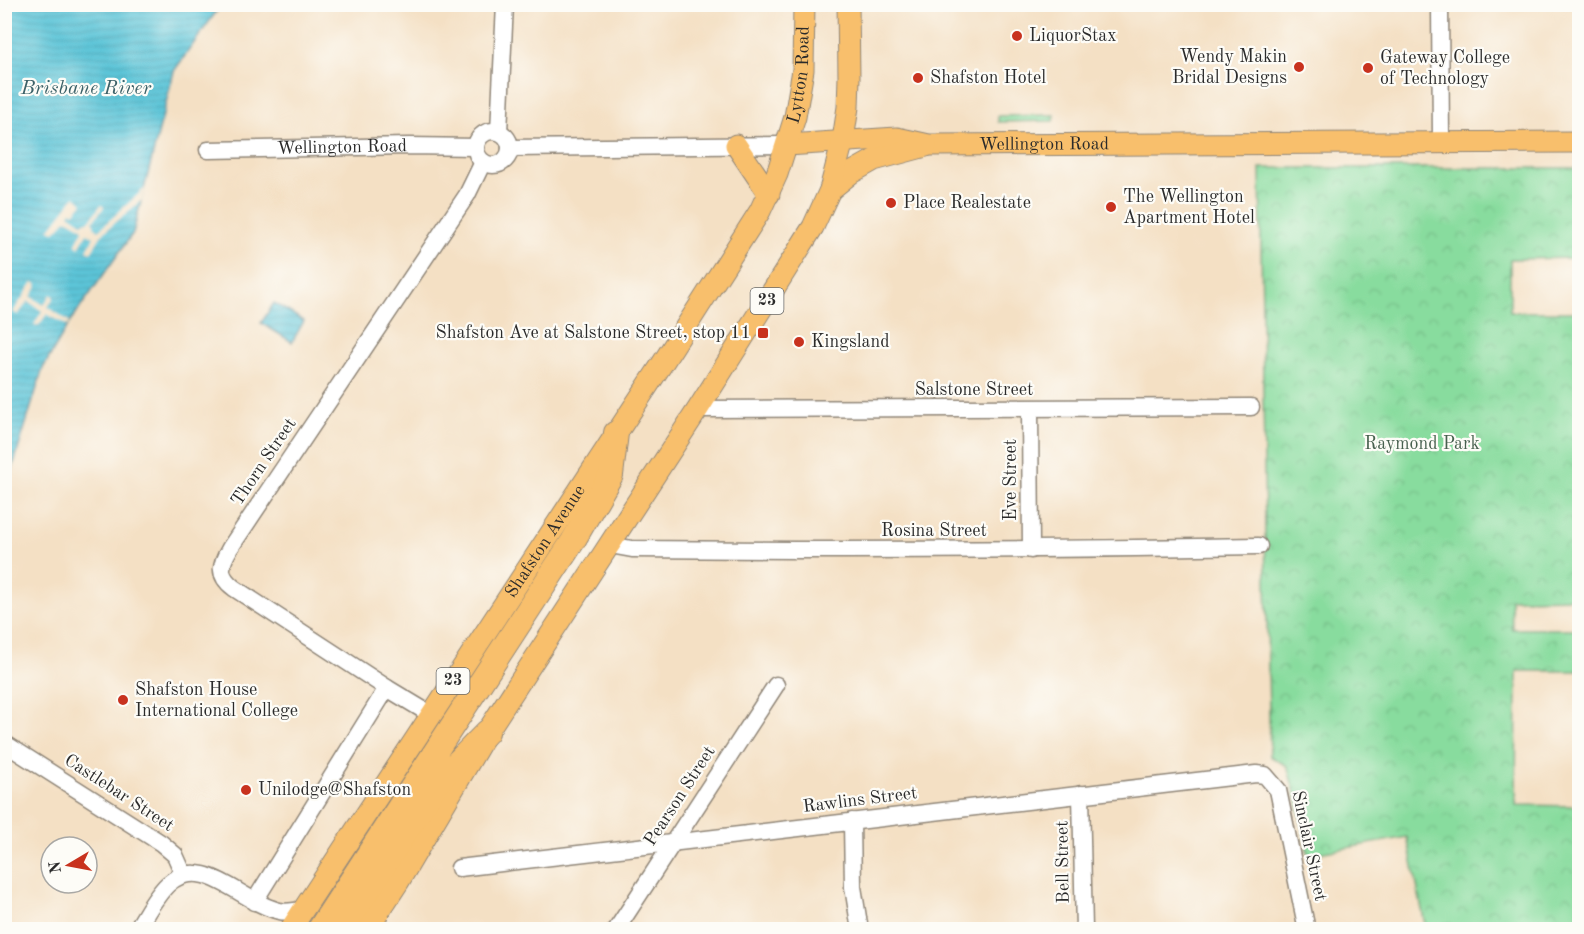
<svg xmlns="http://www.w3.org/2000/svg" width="1584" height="934" viewBox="0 0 1584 934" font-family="'Old Standard TT',serif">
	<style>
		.green { fill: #88dc9e; stroke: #5a8464; stroke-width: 1.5 }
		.park { fill: url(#park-crowns); stroke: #5a8464; stroke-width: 1.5 }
		.water { fill: url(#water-rules); stroke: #447882; stroke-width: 1.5 }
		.pier { fill: #f4e0c4 }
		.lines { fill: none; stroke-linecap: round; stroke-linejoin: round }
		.minor-casing { stroke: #908678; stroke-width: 19 }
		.major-casing { stroke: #908678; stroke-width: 23 }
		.highway-casing { stroke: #908678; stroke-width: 26 }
		.minor { stroke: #fff; stroke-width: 16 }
		.major { stroke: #f8bf6c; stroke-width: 21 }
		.highway { stroke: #f8bf6c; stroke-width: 24 }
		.poi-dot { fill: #c8321e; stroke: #fdfcf7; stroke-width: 2 }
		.labels { text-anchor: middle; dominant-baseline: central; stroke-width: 4.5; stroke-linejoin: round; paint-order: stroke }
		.shield { fill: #fdfcf7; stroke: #6a6a68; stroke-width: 1.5 }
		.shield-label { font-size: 16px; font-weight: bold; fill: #2b2b2b }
		.poi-label { font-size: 18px; fill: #2b2b2b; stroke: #fdfcf7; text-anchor: start }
		.street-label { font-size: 18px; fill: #2b2b2b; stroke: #fdfcf7 }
		.park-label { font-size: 18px; fill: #47604e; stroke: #fdfcf7 }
		.water-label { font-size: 20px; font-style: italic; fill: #3c6168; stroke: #fdfcf7 }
	</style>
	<defs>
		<pattern id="park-crowns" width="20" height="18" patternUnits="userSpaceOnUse" patternTransform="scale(1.5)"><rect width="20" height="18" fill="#88dc9e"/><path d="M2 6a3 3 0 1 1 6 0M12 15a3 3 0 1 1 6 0" fill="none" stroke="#76bd88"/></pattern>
		<pattern id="water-rules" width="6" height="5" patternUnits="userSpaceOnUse" patternTransform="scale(1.5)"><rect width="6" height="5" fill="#5cc5d8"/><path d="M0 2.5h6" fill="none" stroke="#50a9ba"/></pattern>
	</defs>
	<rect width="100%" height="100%" fill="#fdfcf7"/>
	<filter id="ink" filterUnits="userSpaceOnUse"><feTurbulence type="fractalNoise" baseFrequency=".0167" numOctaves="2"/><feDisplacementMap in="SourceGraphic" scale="12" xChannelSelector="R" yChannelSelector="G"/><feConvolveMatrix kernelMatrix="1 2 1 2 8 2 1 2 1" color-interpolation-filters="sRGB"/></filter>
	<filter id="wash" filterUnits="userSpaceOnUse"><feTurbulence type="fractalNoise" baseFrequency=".008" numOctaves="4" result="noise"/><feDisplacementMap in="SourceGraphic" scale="24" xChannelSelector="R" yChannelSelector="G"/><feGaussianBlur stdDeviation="1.35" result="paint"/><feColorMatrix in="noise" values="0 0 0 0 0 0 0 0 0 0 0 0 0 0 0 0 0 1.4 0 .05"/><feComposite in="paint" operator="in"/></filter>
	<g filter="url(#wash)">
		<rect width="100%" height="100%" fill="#f4e0c4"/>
		<path class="green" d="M 1055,115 L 1054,121 L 998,122 L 998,116 Z"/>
		<path class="park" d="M 1260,168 L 1579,168 L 1579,258 L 1510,259 L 1510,312 L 1579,312 L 1579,598 L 1511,599 L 1512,629 L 1579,629 L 1579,671 L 1517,671 L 1516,805 L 1579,806 L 1579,929 L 1426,929 L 1407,837 L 1308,855 L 1296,796 L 1287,766 L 1270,756 L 1265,535 Z"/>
		<path class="water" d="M 5,5 L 221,5 L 174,71 L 133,233 L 70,322 L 43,368 L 10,476 L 5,481 Z
			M 274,303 L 304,321 L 292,342 L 261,323 Z"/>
		<path class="pier" d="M 145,188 L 142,200 L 103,233 L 91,252 L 87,250 L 94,237 L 87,233 L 79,247 L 75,245 L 83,230 L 81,227 L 67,219 L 55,232 L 49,230 L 75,196 L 83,203 L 74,213 L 71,211 L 69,214 L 82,223 L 90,220 L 101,205 L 104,207 L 93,221 L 95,228 L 99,230 Z
			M 33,282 L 38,285 L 31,297 L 44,305 L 51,294 L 54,297 L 48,307 L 70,322 L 68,326 L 47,314 L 39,325 L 34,325 L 42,311 L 28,301 L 18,315 L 13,312 Z"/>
	</g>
	<g filter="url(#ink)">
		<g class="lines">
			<defs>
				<g id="minor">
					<path d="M 1440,4 L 1441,141"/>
					<circle cx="493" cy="148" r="17"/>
					<path d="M 499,132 L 505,4"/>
					<path d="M 510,148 L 787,145"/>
					<path id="s1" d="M 208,150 L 409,146 L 476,147"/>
					<path d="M 698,409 L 1251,407"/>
					<path d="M 1030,409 L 1031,550"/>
					<path d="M 610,545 L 632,549 C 841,551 1050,550 1259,546"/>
					<path d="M 430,714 L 387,688 L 234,588 C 217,575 220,565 230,548 L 467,195 L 483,162"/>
					<path d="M 4,743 L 161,843 L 175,855 L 183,873"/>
					<path d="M 1081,794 L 1084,930"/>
					<path d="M 852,821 L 853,887 L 860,930"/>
					<path d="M 459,868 L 1256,774 L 1265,775 L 1278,790 L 1307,930"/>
					<path d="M 254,902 L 387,688"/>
					<path d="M 136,930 C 146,915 155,896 168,884 C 203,852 243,904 280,911 C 287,913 296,910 303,910"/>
					<path d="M 616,930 L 776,685"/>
				</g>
				<g id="major">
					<path d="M 736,145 L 769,194"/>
					<path id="s2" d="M 787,145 L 897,138 L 929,145 L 1580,142"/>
					<path d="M 830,190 L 851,173 L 874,160 L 926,146"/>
					<path id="s3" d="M 290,930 L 664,361 L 760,211 L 777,174 L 795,117 L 803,70 L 804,4"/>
					<path d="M 367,930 L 399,881 L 487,732 L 698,409 L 813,227 L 830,190 L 843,140 L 848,107 L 849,77 L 848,4"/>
				</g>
				<path id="highway" d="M 319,930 L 573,541 L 611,475 L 616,433
					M 342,930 L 437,783 L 487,732"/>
			</defs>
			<use href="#minor" class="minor-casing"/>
			<use href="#major" class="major-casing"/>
			<use href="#highway" class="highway-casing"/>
			<use href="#minor" class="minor"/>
			<use href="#major" class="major"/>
			<use href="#highway" class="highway"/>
		</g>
	</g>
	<g class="poi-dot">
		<circle cx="1017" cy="36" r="6"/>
		<circle cx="1299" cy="67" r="6"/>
		<circle cx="1368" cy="68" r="6"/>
		<circle cx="918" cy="78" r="6"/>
		<circle cx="891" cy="203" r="6"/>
		<circle cx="1111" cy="207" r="6"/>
		<rect x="757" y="327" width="12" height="12" rx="3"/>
		<circle cx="799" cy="342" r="6"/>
		<circle cx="123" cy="700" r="6"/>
		<circle cx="246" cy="790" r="6"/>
	</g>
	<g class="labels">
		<g class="shield">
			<rect x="750.5" y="288" width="33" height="26" rx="4.5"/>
			<rect x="436.5" y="668" width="33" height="26" rx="4.5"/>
		</g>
		<g class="shield-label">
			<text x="767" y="301">23</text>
			<text x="453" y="681">23</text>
		</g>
		<g class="poi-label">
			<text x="1029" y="36">LiquorStax</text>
			<text x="1287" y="57" text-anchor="end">Wendy Makin<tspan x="1287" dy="21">Bridal Designs</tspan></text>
			<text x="1380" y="58">Gateway College<tspan x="1380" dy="21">of Technology</tspan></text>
			<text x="930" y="78">Shafston Hotel</text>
			<text x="1123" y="197">The Wellington<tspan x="1123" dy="21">Apartment Hotel</tspan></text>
			<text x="903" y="203">Place Realestate</text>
			<text x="751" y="333" text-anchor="end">Shafston Ave at Salstone Street, stop 11</text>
			<text x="811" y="342">Kingsland</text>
			<text x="135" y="690">Shafston House<tspan x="135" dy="21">International College</tspan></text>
			<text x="258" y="790">Unilodge@Shafston</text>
		</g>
		<g class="street-label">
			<text stroke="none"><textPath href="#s3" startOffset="1002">Lytton Road</textPath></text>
			<text stroke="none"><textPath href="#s2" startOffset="258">Wellington Road</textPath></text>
			<text stroke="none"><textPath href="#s1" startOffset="134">Wellington Road</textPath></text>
			<text x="974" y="390">Salstone Street</text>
			<text transform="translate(264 462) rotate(-56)">Thorn Street</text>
			<text transform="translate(1011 480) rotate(-90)">Eve Street</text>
			<text x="934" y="531">Rosina Street</text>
			<text stroke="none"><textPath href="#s3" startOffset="465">Shafston Avenue</textPath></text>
			<text transform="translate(119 793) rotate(33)">Castlebar Street</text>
			<text transform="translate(680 796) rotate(-57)">Pearson Street</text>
			<text transform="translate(860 800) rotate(-7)">Rawlins Street</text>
			<text transform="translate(1309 846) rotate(78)">Sinclair Street</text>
			<text transform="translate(1063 862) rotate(-91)">Bell Street</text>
		</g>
		<g class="park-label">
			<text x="1422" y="444">Raymond Park</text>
		</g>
		<g class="water-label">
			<text x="86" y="89">Brisbane River</text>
		</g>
	</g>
	<rect width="1584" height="934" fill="none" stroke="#fdfcf7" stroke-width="24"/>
	<g transform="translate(69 865) rotate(260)"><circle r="28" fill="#fdfcf7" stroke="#a9a8a5" stroke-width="1.5"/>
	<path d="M0-4.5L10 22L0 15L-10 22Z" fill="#c8321e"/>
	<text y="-9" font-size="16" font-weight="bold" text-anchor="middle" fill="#2b2b2b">N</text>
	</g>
</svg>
